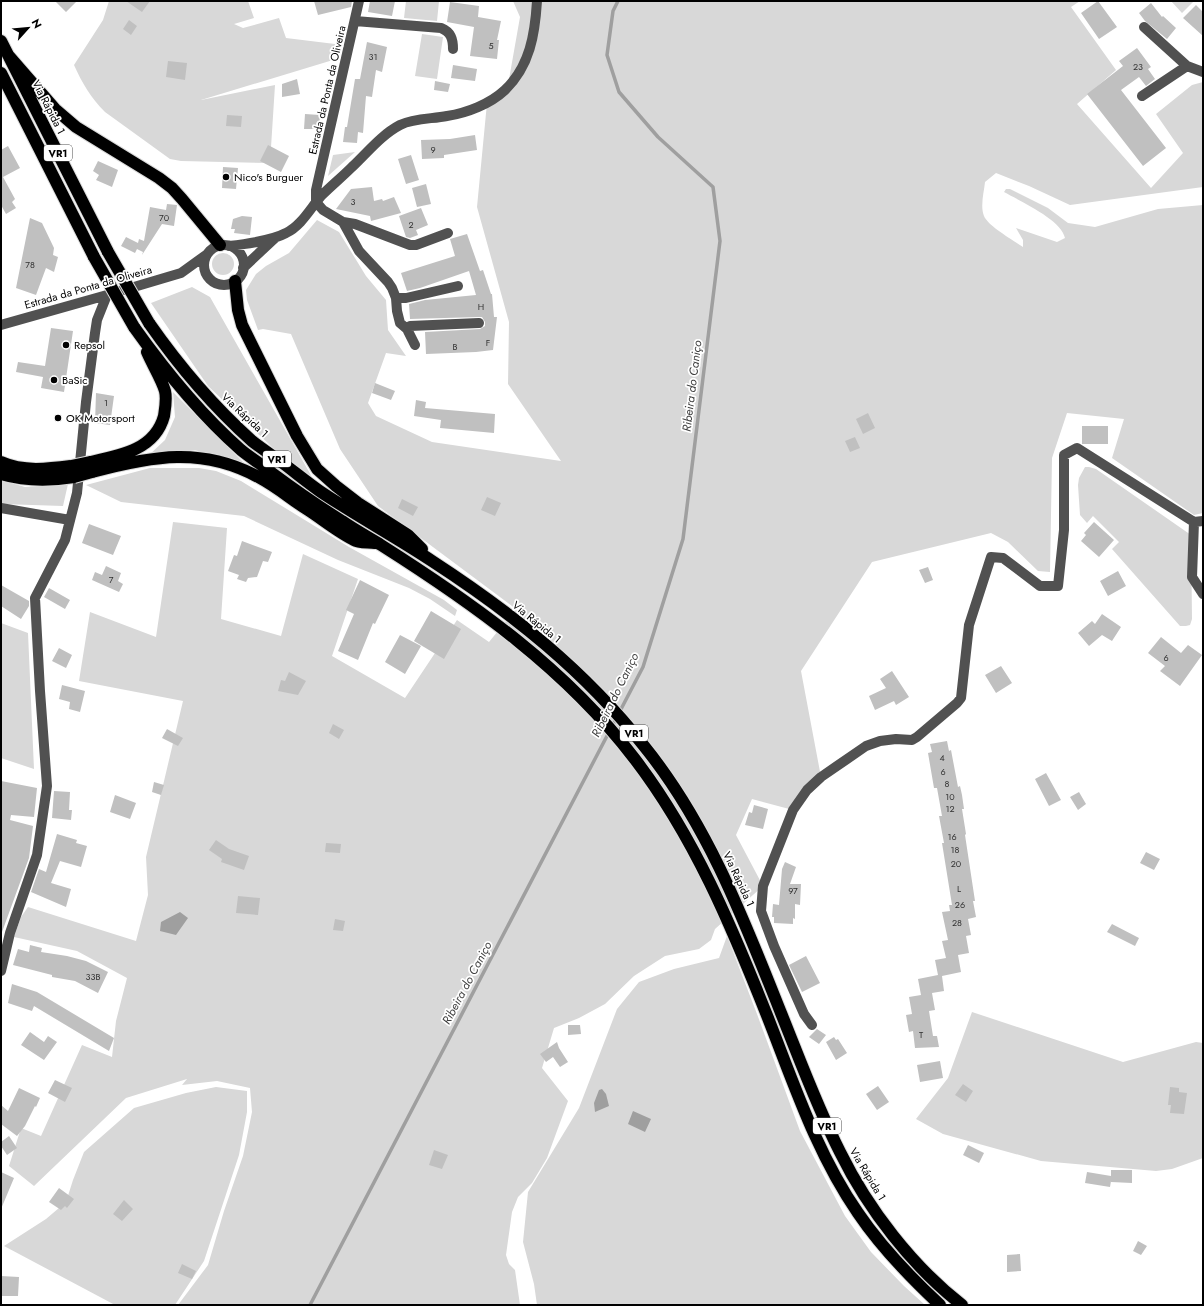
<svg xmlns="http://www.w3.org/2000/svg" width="1204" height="1306" viewBox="0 0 1204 1306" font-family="Jost,sans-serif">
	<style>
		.green { fill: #d8d8d8 }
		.water { fill: #9f9f9f }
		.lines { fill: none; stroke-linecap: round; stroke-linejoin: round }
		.stream { stroke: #9f9f9f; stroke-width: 3.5 }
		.building { fill: #c0c0c0 }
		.highway-casing { stroke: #dbdbdb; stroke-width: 14 }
		.minor { stroke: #515151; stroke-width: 10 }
		.highway { stroke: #000; stroke-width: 12 }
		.highway-bridge-casing { stroke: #dbdbdb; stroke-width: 14; stroke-linecap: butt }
		.highway-bridge { stroke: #000; stroke-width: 12 }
		.poi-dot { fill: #000; stroke: #fff; stroke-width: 1.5 }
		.labels { text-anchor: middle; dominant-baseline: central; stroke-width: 3.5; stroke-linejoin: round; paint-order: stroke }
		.number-label { font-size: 9px; fill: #303030 }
		.shield { fill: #fff; stroke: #4c4c4c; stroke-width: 1 }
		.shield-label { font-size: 10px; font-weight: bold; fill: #000 }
		.street-label { font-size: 11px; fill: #000; stroke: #fff }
		.poi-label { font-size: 11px; fill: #000; stroke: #fff; text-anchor: start }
		.water-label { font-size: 12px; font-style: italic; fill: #404040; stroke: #fff }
	</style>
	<rect width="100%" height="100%" fill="#fff"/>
	<path class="green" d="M 109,1 L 248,1 L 254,18 L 234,24 L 243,28 L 279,18 L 286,38 L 335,44 L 333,60 L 201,100 L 275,85 L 270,163 L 181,161 L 170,159 L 105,112 C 91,98 82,83 74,65 L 103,20 Z
		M 406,1 L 439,1 L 437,21 L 404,18 Z
		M 513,1 L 1080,1 L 1071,7 L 1116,70 L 1077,104 L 1151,188 L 1183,153 L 1156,114 L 1192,85 L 1203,82 L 1203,187 L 1070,205 L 1029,186 L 996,173 L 985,182 C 984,192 980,206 984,216 C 988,226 1013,240 1023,247 L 1023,240 L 1016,228 L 1057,242 L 1065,238 C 1062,220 1020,201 1004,192 L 1006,189 L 1010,189 L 1048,208 L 1068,223 L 1095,227 L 1158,209 L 1203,205 L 1203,513 L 1194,515 L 1112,458 L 1124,419 L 1067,413 L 1052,458 L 1050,572 L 1038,571 L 1008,542 L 991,533 L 872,562 L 801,671 L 821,777 L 793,810 L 752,799 L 736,835 L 763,886 L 715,929 L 711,940 L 699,949 L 665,956 L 634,976 L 605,1004 L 579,1018 L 554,1028 L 542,1068 L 568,1101 L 547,1158 L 532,1183 L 518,1197 L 512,1212 L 506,1255 L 509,1264 L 515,1270 L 520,1305 L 178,1305 L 208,1265 L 224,1211 L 243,1156 L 252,1112 L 250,1088 L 217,1081 L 182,1085 L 187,1079 L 126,1098 L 34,1186 L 9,1166 L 21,1128 L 41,1136 L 82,1045 L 112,1057 L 116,1021 L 127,978 L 77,951 L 14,937 L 21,917 L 28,907 L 136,941 L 148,895 L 146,857 L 183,701 L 79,681 L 90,612 L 156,637 L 173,522 L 227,528 L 221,619 L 281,636 L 303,554 L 358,579 L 332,656 L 405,698 L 457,620 L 489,642 L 516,609 L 378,506 L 340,449 L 291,334 L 263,329 L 258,330 L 247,300 L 246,290 L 256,274 L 266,266 L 289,253 L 317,220 L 339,232 L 366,276 L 386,300 L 388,330 L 406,356 L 386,353 L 368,403 L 376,416 L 432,442 L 561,461 L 508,384 L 509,322 L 477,207 L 487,103 L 508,85 L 520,17 Z
		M 1171,1 L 1194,1 L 1182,13 Z
		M 422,34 L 443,37 L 437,79 L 415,76 Z
		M 355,152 L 328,176 L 333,155 Z
		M212 264a11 11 0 1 1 22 0a11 11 0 1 1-22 0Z
		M 192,287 L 210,297 L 312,477 L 275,450 L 208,386 L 151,303 Z
		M 173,392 L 249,468 L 195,450 L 149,455 L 165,440 L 175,417 Z
		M 1085,467 L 1089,467 L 1096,469 L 1191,535 L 1192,619 L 1190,625 L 1186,626 L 1180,626 L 1112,549 L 1119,542 L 1093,516 L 1087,523 L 1080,515 L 1078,485 L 1079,478 Z
		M 150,468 L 199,468 L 216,471 L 241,481 L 349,547 L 444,600 L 457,610 L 455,616 L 430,599 L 409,588 L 338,560 L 244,516 L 121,502 L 86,485 Z
		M 1,480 L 25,487 L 68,484 L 63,506 L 1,504 Z
		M 1,623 L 28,633 L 34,769 L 1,758 Z
		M 727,936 L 757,1014 L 800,1131 L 845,1216 L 871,1252 L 904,1286 L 925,1305 L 537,1305 L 534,1284 L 523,1242 L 528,1192 L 579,1108 L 617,1009 L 639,982 L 674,969 L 719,958 Z
		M 972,1012 L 1123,1062 L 1196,1042 L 1203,1043 L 1203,1158 L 1172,1169 L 1156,1171 L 1041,1161 L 943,1134 L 916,1119 L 948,1078 Z
		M 216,1087 L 247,1091 L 247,1112 L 239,1155 L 204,1261 L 175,1305 L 115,1305 L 4,1246 L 46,1219 L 66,1202 L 73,1180 L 84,1152 L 134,1108 L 186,1093 Z"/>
	<path class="water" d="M 180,912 L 188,918 L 176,935 L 160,931 L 161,922 Z
		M 602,1089 L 606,1094 L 609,1106 L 595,1112 L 594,1103 L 599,1090 Z
		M 633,1111 L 651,1119 L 645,1132 L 628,1124 Z"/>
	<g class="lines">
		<path class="stream" d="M 310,1305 L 643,667 L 683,539 L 720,241 L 713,187 L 658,137 L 619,92 L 607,55 L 613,11 L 618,1"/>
	</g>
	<path class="building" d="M 55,1 L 77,1 L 66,12 Z
		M 126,1 L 150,1 L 142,12 Z
		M 314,1 L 352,1 L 351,7 L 318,15 Z
		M 370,1 L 395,1 L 392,16 L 368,12 Z
		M 1098,1 L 1117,27 L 1099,39 L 1081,13 Z
		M 450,2 L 479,6 L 478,17 L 501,21 L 497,40 L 499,40 L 497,59 L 470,56 L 474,27 L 447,22 Z
		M 1151,3 L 1162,17 L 1163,16 L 1176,28 L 1167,39 L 1145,21 L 1139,13 Z
		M 1196,5 L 1203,12 L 1203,36 L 1183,18 Z
		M 129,20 L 137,26 L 131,35 L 123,29 Z
		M 367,42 L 387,47 L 382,72 L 376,70 L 372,97 L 366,96 L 363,133 L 358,132 L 357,143 L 343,142 L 345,127 L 347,127 L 355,79 L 360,79 Z
		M 1137,48 L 1151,67 L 1148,69 L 1155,79 L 1146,86 L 1139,77 L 1121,90 L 1166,148 L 1143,166 L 1087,94 L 1123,66 L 1119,61 Z
		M 168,61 L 187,63 L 185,80 L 166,77 Z
		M 453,65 L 477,69 L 475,81 L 451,78 Z
		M 297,79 L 300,94 L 282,97 L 282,84 Z
		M 435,81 L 450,84 L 448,92 L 434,90 Z
		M 305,114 L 320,115 L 319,129 L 304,129 Z
		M 227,115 L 242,116 L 241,127 L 226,126 Z
		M 475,135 L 477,150 L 444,155 L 444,158 L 422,159 L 421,140 L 450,139 Z
		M 268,145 L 289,156 L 281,172 L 260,161 Z
		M 8,146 L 20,168 L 3,177 L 15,199 L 12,202 L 16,208 L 6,214 L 1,205 L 1,150 Z
		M 411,155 L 419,180 L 406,184 L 398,159 Z
		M 98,161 L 118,170 L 112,187 L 96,180 L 99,175 L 93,171 Z
		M 223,167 L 238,168 L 236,189 L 222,188 Z
		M 426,184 L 431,204 L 417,207 L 412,188 Z
		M 372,187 L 374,201 L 382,199 L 383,201 L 394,197 L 401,213 L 371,221 L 370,216 L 336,209 L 351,189 Z
		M 167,204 L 177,205 L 174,226 L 162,224 L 142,255 L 143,252 L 137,249 L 135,253 L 121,246 L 126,237 L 138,243 L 139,239 L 144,241 L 150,207 L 166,210 Z
		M 421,208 L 428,225 L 416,230 L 418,235 L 410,238 L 406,237 L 399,216 Z
		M 242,216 L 252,217 L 250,235 L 234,233 L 235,229 L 231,229 L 233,219 Z
		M 30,218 L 42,223 L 54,248 L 53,255 L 58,257 L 54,272 L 46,268 L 36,295 L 16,288 Z
		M 467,234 L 480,271 L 483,270 L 491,294 L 492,294 L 494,317 L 497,317 L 493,350 L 476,352 L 426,354 L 425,332 L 480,329 L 485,326 L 485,322 L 482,317 L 479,317 L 410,319 L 409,304 L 425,300 L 476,295 L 469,271 L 420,288 L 407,291 L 401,273 L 455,256 L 450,239 Z
		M 51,328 L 73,331 L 64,392 L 41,388 L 43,377 L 16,372 L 18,362 L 45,366 Z
		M 375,383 L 395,391 L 391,400 L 372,393 Z
		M 96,393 L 114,396 L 110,425 L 95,423 Z
		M 416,400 L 426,402 L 425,408 L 495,414 L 494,433 L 440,428 L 441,420 L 414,416 Z
		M 868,413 L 875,428 L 863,434 L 856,419 Z
		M 1082,426 L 1108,426 L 1108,444 L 1082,444 Z
		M 855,437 L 860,448 L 850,452 L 845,441 Z
		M 487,497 L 501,503 L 495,516 L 481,510 Z
		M 402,499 L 418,507 L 413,516 L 398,508 Z
		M 1094,522 L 1114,540 L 1099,557 L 1081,541 L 1086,535 L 1084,533 Z
		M 89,524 L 121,536 L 113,555 L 82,543 Z
		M 242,541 L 272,552 L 268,562 L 263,561 L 257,577 L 248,578 L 246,582 L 237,579 L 239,575 L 228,571 L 234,555 L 237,556 Z
		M 106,566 L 121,573 L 118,581 L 123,584 L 119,592 L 92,580 L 95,572 L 102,575 Z
		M 928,567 L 933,580 L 925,583 L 919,570 Z
		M 1118,571 L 1126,586 L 1108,596 L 1100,581 Z
		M 360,580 L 389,595 L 375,624 L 373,623 L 358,660 L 338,651 L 354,614 L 346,610 Z
		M 1,585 L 29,601 L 29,606 L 21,619 L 1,606 Z
		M 49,588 L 70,600 L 65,609 L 44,597 Z
		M 431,611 L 461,629 L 444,659 L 414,641 Z
		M 1102,614 L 1121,627 L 1112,641 L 1102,635 L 1089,646 L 1078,633 L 1092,621 L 1095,624 Z
		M 400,635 L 421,646 L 405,674 L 385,662 Z
		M 1161,637 L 1181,653 L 1188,645 L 1202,655 L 1180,686 L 1160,671 L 1165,666 L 1148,653 Z
		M 59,648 L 72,655 L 66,668 L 52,661 Z
		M 1001,666 L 1012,683 L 996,693 L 985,675 Z
		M 892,671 L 909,697 L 896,705 L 894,701 L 875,710 L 869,696 L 886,688 L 880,679 Z
		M 289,672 L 306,681 L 298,695 L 278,691 L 281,680 L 285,681 Z
		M 62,685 L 85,691 L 80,712 L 69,709 L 70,702 L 59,699 Z
		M 333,724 L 344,730 L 339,739 L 329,733 Z
		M 167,729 L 183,738 L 178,746 L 162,738 Z
		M 947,741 L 949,751 L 951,750 L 958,787 L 960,786 L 962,795 L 964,809 L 962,809 L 966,834 L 965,835 L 975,901 L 973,901 L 976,917 L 968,919 L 971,935 L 966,936 L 969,953 L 958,955 L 961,972 L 942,976 L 944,991 L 932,993 L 935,1010 L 929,1011 L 933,1036 L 937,1036 L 939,1047 L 915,1048 L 913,1031 L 909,1032 L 906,1015 L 912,1014 L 909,997 L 921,995 L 918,979 L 938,975 L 935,960 L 946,958 L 942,941 L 948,940 L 942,912 L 950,911 L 949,905 L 952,905 L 942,843 L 944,843 L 939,816 L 942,816 L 937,788 L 934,788 L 928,753 L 932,752 L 930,744 Z
		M 1046,773 L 1061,800 L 1049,806 L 1035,779 Z
		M 1,781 L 37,788 L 34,817 L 11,815 L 10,820 L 33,826 L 29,858 L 2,932 L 1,932 Z
		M 154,782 L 164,785 L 161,795 L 152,792 Z
		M 54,791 L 70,792 L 69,810 L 72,810 L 71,820 L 52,818 Z
		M 1079,792 L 1086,804 L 1078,810 L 1070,797 Z
		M 115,795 L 136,803 L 130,819 L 110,812 Z
		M 754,805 L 768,809 L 763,829 L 745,825 L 749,812 L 752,813 Z
		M 57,834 L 77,840 L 76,843 L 87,846 L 81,867 L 60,861 L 51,883 L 71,889 L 66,907 L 31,892 L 39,869 L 46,872 Z
		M 216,840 L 229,849 L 249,856 L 244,870 L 221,862 L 222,859 L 209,850 Z
		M 326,843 L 341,844 L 340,853 L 325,852 Z
		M 1146,852 L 1160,859 L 1154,870 L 1140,863 Z
		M 785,862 L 796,867 L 790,884 L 801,884 L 800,905 L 795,904 L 795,919 L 793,918 L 793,924 L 774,923 L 774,917 L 772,917 L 773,904 L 779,905 L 782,869 Z
		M 238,896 L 260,898 L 258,915 L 236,913 Z
		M 335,919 L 345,921 L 343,931 L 333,930 Z
		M 1112,924 L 1139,938 L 1135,946 L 1107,932 Z
		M 30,945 L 42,948 L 41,952 L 67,956 L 86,961 L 108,972 L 98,993 L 75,981 L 52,977 L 52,975 L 13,965 L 18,949 L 29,952 Z
		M 806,956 L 820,983 L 802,992 L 789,965 Z
		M 12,984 L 37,992 L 114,1038 L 109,1051 L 34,1006 L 32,1011 L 8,1003 Z
		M 568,1025 L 580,1025 L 581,1034 L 568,1035 Z
		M 817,1029 L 826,1035 L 819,1044 L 809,1037 Z
		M 30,1032 L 44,1042 L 48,1036 L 57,1042 L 44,1060 L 21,1045 Z
		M 834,1037 L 836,1040 L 838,1039 L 847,1053 L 836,1060 L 826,1042 Z
		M 557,1042 L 559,1048 L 568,1062 L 560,1067 L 553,1057 L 546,1062 L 540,1054 Z
		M 940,1061 L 943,1078 L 920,1082 L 917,1065 Z
		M 55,1080 L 72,1088 L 65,1102 L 48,1093 Z
		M 963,1084 L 973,1091 L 966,1102 L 955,1095 Z
		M 878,1086 L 889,1102 L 877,1110 L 866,1094 Z
		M 1170,1087 L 1179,1088 L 1179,1092 L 1187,1093 L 1184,1114 L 1170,1113 L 1171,1105 L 1168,1105 Z
		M 19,1088 L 40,1098 L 36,1107 L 35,1106 L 25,1126 L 17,1136 L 1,1124 L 1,1105 L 8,1111 Z
		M 9,1136 L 17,1148 L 7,1155 L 1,1146 L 1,1142 Z
		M 968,1145 L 984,1153 L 979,1163 L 963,1155 Z
		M 434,1150 L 448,1155 L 442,1169 L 429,1165 Z
		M 1111,1170 L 1132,1170 L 1132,1183 L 1111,1182 L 1111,1181 L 1110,1187 L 1085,1183 L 1087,1172 L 1111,1176 Z
		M 1,1172 L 14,1178 L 1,1209 Z
		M 59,1188 L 74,1199 L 67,1208 L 65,1206 L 61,1210 L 49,1202 Z
		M 124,1200 L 133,1209 L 122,1221 L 113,1214 Z
		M 1138,1241 L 1147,1246 L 1141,1255 L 1133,1251 Z
		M 1020,1254 L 1021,1271 L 1007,1272 L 1007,1255 Z
		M 182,1264 L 196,1271 L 192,1279 L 178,1273 Z
		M 1,1276 L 19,1277 L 18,1296 L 1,1296 Z"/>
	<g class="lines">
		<defs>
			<path id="highway" d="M 1,41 L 108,252
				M 8,55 L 55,109 L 76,127 L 159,178 L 172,188 L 182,199 L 220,245
				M 1,73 L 94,257
				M 235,281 L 238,310 L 242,325 L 297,436 L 317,469 L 336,486 L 358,503 L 408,535 L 422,549
				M 149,323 C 179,366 213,406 252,441 C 262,449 273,456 284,464 C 296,473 308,483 321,492 C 357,516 396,537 432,561 C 512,613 585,671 644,746 C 708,825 744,920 781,1013 C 800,1060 817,1107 840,1152 C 868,1209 912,1266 962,1305
				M 134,327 C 166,372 199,413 241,450 C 251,458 262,465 272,473 C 295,490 318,506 342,521 C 355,530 368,537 381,545 C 474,604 566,669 634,758 C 694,836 732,927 768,1018 C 794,1084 817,1154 858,1213 C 881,1247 910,1277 940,1305
				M 1,462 C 23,472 48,469 71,466
				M 90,462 C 119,456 155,450 164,416 C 165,409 167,399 165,391 C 162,380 152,364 147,352
				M 92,472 C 152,456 203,446 260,478 C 277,487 292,500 308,510 C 322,519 339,533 354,540 C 359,543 368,542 375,543
				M 1,474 C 25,481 49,481 74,477"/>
		</defs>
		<use href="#highway" class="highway-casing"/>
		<path class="minor" d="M 355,21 L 441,28 C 451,32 453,39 453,49
			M 1144,27 L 1187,66
			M 1142,96 L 1187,66 L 1203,72
			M 316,202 L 316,190 L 359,1
			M 316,202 L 323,210 L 343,222 L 355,224 L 410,245 L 416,245 L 448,233
			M 343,222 L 359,251 L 388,282 L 392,288 L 396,298 L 397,311 L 400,323 L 407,329 L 415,345
			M204 265a20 20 0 1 1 40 0a20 20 0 1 1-40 0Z
			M 229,246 C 246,244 271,241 286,233 C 301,226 310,209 321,196 C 331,186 342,177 352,167 C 367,153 381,135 400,125 C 414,118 432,119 447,116 C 467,113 490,104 505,90 C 530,66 535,34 537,1
			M 243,268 L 276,237
			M 396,298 L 406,298 L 458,286
			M 1,325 L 107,295 L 181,273 L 206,255
			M 407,329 L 410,326 L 479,323
			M 1,508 L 70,520
			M 1194,522 L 1192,577 L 1203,594
			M 1,971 L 10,933 L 37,855 L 47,786 L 40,691 L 35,598 L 65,540 L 77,493 L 86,402 L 95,333 L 97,320 L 107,295
			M 812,1025 L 804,1014 L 774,946 L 761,911 L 763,886 L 793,810 L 807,790 L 821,777 L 866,746 L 880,741 L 896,739 L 912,740 L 917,737 L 957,703 L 961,698 L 969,625 L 991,557 L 1003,558 L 1040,586 L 1058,586 L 1064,530 L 1064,455 L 1077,448 L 1194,522 L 1203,521"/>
		<use href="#highway" class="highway"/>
		<defs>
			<path id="highway-bridge" d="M 108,252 L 149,323
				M 94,257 L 134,327
				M 71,466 L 90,462
				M 74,477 L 92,472"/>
		</defs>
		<use href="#highway-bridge" class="highway-bridge-casing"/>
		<use href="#highway-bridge" class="highway-bridge"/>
	</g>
	<g class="poi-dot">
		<circle cx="226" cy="177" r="4"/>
		<circle cx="66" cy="345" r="4"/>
		<circle cx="54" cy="380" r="4"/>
		<circle cx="58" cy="418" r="4"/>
	</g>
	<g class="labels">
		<g class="number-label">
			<text x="491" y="45">5</text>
			<text x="373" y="56">31</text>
			<text x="1138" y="66">23</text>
			<text x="433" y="149">9</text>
			<text x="353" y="201">3</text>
			<text x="164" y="217">70</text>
			<text x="411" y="224">2</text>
			<text x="30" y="264">78</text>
			<text x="481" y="306">H</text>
			<text x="488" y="342">F</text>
			<text x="455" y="346">B</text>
			<text x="106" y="402">1</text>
			<text x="111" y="579">7</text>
			<text x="1166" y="657">6</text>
			<text x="942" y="757">4</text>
			<text x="943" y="771">6</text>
			<text x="947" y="783">8</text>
			<text x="950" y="796">10</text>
			<text x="950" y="808">12</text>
			<text x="952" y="836">16</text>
			<text x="955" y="849">18</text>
			<text x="956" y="863">20</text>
			<text x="959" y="888">L</text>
			<text x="793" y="890">97</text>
			<text x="960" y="904">26</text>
			<text x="957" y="922">28</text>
			<text x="93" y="976">33B</text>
			<text x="921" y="1034">T</text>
		</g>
		<g class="shield">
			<rect x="44" y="145" width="28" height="16" rx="3"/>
			<rect x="263" y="451" width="28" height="16" rx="3"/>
			<rect x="620" y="725" width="28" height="16" rx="3"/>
			<rect x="813" y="1118" width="28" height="16" rx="3"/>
		</g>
		<g class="shield-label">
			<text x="58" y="153">VR1</text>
			<text x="277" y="459">VR1</text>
			<text x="634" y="733">VR1</text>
			<text x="827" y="1126">VR1</text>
		</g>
		<g class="street-label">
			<text transform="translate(327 90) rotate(-77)">Estrada da Ponta da Oliveira</text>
			<text transform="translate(49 107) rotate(63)">Via Rápida 1</text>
			<text transform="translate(88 287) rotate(-16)">Estrada da Ponta da Oliveira</text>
			<text transform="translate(245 415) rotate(43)">Via Rápida 1</text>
			<text transform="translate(537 622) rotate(39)">Via Rápida 1</text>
			<text transform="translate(739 879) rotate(65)">Via Rápida 1</text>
			<text transform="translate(868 1174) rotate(59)">Via Rápida 1</text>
		</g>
		<g class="poi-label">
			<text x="234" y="177">Nico's Burguer</text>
			<text x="74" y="345">Repsol</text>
			<text x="62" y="380">BaSic</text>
			<text x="66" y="418">OK Motorsport</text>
		</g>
		<g class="water-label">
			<text transform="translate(692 386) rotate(-83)">Ribeira do Caniço</text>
			<text transform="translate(615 695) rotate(-64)">Ribeira do Caniço</text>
			<text transform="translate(467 983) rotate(-62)">Ribeira do Caniço</text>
		</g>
	</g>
	<rect width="1204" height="1306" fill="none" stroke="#000000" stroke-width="4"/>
	<g transform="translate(28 28) rotate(63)" stroke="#ffffff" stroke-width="3" paint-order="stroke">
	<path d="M0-3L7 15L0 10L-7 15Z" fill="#000000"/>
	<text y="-6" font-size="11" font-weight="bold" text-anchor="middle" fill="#000000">N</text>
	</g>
</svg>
